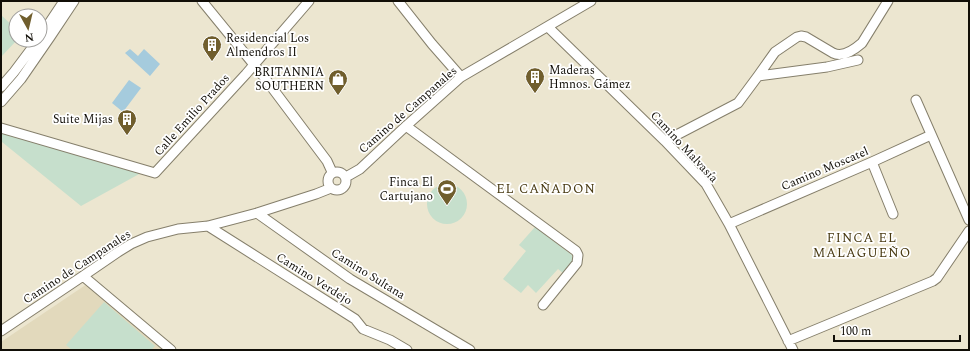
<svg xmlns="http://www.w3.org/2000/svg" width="970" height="351" viewBox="0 0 970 351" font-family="Spectral,serif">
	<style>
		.built { fill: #e2d9bc }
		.green { fill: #c6dfcc }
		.water { fill: #a5cbdd }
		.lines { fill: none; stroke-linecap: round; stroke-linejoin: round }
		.minor-casing { stroke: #857f6b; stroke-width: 11 }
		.minor { stroke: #fff; stroke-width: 9 }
		.labels { text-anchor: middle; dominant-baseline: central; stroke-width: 3.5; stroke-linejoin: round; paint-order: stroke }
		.poi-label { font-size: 12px; fill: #110e07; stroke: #fff; text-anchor: end }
		.street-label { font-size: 12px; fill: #110e07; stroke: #fff }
		.neighbourhood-label { font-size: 13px; letter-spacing: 1px; fill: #483a12; stroke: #fff }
	</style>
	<rect width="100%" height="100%" fill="#ece6d0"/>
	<path class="built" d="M 87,284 L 163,350 L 1,350 L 1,342 Z"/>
	<path class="green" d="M 1,15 L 16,29 L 16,40 L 17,40 L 1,57 Z
		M 1,133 L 141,173 L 81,206 L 2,142 L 1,141 Z
		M427 204a20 20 0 1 1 40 0a20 20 0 1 1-40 0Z
		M 535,227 L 572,255 L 574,262 L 564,274 L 558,269 L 536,293 L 528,285 L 521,293 L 503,279 L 526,251 L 519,245 Z
		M 104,302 L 155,346 L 151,350 L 72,350 L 66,345 Z"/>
	<path class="water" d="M 130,49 L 138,56 L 144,49 L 160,64 L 150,76 L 125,53 Z
		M 129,80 L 141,88 L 123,112 L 112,103 Z"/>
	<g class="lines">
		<defs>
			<path id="minor" d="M 202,1 L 264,77 L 327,161 L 332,172
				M 398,1 L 432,44 L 461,77
				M 548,27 L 665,141 L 706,184 L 729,224 L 793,350
				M 40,37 L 64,1
				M 758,76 L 827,67 L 858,60
				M 1,87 L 14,72 L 38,40
				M 916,100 L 969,220
				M 1,102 L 21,79 L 50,37 L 74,1
				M 406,126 L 576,251 L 578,255 L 577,263 L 543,305
				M 1,128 L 155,173 L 246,74 L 309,1
				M 665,141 L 738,103 L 758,76 L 775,52 L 797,37 L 801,36 L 806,37 L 833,53 C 843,58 854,50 862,43 L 888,1
				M 872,162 L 893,214
				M328 181a9 9 0 1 1 18 0a9 9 0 1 1-18 0Z
				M 346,177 L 360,169 L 406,126 L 461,77 L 591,1
				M 257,213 L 350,279 L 470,350
				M 729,224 L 872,162 L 931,135
				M 208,226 L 355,319 L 363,329 L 390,340 L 407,350
				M 83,276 L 171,350
				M 1,331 L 83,276 L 118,252 L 131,244 L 147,237 L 178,229 L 208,226 L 257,213 L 316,194 L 331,188
				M 788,341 L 933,281 L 937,278 L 969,231"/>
		</defs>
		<use href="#minor" class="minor-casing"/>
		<use href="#minor" class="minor"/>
	</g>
	<defs>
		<symbol id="building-pin" viewBox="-11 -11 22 30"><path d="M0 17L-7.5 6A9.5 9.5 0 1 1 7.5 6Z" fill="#705e2d" stroke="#fff"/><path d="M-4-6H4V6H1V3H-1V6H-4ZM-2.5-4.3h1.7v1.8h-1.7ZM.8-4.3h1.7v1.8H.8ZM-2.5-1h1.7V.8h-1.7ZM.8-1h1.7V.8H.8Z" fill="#fff"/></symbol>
		<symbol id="shop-pin" viewBox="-11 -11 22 30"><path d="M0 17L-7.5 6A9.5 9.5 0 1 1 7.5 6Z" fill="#705e2d" stroke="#fff"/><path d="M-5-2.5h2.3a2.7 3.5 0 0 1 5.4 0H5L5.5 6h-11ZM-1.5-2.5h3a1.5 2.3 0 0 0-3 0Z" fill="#fff"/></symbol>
		<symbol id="stadium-pin" viewBox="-11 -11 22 30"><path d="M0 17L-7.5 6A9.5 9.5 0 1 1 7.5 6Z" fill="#705e2d" stroke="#fff"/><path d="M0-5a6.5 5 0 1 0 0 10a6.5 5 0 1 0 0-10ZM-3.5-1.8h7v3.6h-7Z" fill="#fff"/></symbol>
	</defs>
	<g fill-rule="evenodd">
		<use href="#building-pin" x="201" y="34" width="22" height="30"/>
		<use href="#building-pin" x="524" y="66" width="22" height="30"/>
		<use href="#shop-pin" x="327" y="68" width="22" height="30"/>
		<use href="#building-pin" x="116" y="108" width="22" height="30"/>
		<use href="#stadium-pin" x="436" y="178" width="22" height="30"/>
	</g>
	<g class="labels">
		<g class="poi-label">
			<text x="226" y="38" text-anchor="start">Residencial Los<tspan x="226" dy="14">Almendros II</tspan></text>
			<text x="549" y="70" text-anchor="start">Maderas<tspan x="549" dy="14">Hmnos. Gámez</tspan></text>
			<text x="324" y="72">BRITANNIA<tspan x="324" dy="14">SOUTHERN</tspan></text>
			<text x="113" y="119">Suite Mijas</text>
			<text x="433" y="182">Finca El<tspan x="433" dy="14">Cartujano</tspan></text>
		</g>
		<g class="street-label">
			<text transform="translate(408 110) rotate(-41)">Camino de Campanales</text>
			<text transform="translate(192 115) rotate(-48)">Calle Emilio Prados</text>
			<text transform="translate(684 147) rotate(47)">Camino Malvasía</text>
			<text transform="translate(825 169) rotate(-23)">Camino Moscatel</text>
			<text transform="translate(77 267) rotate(-33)">Camino de Campanales</text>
			<text transform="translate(368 274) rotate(32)">Camino Sultana</text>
			<text transform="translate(314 279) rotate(32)">Camino Verdejo</text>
		</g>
		<g class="neighbourhood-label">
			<text x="546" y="189">EL CAÑADON</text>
			<text x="862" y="238">FINCA EL<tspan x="862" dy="15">MALAGUEÑO</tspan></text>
		</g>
	</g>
	<rect width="970" height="351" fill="none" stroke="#110e07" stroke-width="4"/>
	<g transform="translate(28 28) rotate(172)"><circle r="19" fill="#ffffff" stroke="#a09f9c"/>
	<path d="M0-3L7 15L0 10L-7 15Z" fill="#705e2d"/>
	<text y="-6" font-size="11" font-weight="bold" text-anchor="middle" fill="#110e07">N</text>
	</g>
	<path d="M834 335v6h126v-6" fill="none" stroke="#110e07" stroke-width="2"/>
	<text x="840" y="335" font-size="12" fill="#110e07" stroke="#ffffff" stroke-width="3" paint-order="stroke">100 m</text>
</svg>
